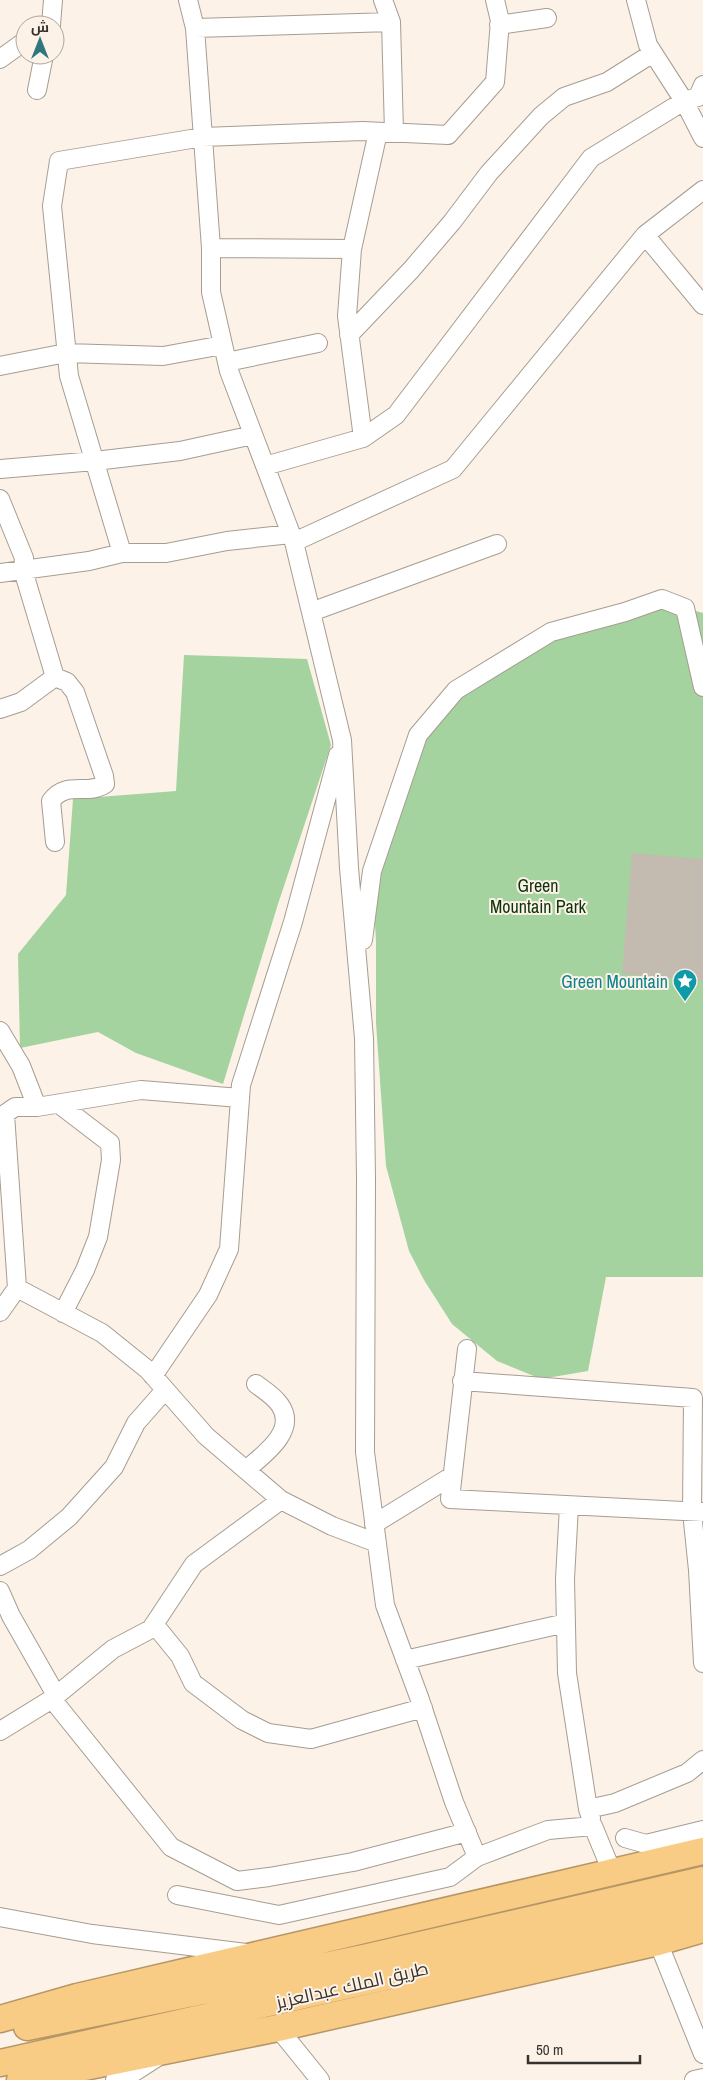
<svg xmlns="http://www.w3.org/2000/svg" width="703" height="2080" viewBox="0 0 703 2080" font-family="'Archivo Narrow',Cairo,sans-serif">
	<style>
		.green { fill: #a4d39f }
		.building { fill: #c4bbb0 }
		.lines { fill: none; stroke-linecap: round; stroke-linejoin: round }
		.minor-casing { stroke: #a69d92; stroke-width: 20 }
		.highway-casing { stroke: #b59667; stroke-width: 29 }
		.minor { stroke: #fff; stroke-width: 18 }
		.highway { stroke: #f9cc85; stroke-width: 26 }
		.labels { text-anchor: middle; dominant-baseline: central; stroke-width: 4; stroke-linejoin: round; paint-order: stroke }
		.park-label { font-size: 18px; fill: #0c330b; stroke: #fcf2e7 }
		.culture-label { font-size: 18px; fill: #0d838f; stroke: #fcf2e7; text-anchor: end }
		.street-label { font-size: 18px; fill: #36332e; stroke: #fcf2e7 }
	</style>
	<rect width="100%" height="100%" fill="#fcf2e7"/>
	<path class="green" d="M 685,608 L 703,613 L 703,1277 L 606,1277 L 588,1371 L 541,1379 L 497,1361 L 452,1324 L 424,1280 L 409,1251 L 386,1166 L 376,1023 L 376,942 L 372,871 L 418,735 L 456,690 L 551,632 L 635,609 Z
		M 184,655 L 307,659 L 331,745 L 278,904 L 223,1084 L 136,1053 L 98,1032 L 20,1048 L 18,954 L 66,895 L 73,799 L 176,791 Z"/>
	<path class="building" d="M 632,853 L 703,859 L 703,981 L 622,974 Z"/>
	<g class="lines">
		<defs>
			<path id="minor" d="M 188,0 L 195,28 L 211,248 L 211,292 L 229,371 L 294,542 L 342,740 L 349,868 L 364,1038 L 366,1179 L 365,1452 L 385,1605 L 419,1697 L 454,1802 L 477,1857
				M 383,0 L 391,22 L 394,132
				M 636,0 L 648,45 L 684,101 L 703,138
				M 51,25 L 53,0
				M 499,25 L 547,18
				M 195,28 L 391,22
				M 0,59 L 25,41
				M 37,90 L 44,55
				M 645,235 L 703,305
				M 211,248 L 352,249
				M 349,335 L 411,270 L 452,222 L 489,173 L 541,116 L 564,97 L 607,82 L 653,53
				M 227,362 L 318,343
				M 0,366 L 66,353 L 163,356 L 223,345
				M 363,438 L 347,316 L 352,249 L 378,132
				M 265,466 L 363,438 L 396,415 L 591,158 L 684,101 L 698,97 L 703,85
				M 0,469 L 95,461 L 180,451 L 253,435
				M 0,499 L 24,558 L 23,570 L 55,677
				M 294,542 L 453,469 L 645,235 L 703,190
				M 122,553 L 69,376 L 52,206 L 59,161 L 203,137 L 363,131 L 448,135 L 495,82 L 500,21 L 495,0
				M 0,573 L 89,561 L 122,553 L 166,553 L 227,541 L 291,534
				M 311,612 L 497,544
				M 55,677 L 67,682 L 75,692 L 104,776 L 105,784 C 87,796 66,780 51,801 L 55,842
				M 0,709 L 21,702 L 55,677
				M 363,940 L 372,871 L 418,735 L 456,690 L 551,632 L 625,612 L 662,599 L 685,608 L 703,687
				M 0,1031 L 21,1066 L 37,1107
				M 59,1104 L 110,1143 L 111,1160 L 98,1237 L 85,1270 L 63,1313
				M 17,1288 L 102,1333 L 148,1370 L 206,1436 L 281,1500 L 332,1526 L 377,1543
				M 0,1312 L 17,1288 L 5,1114 L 15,1107 L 37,1107 L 141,1090 L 240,1098
				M 467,1349 L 450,1499 L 703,1512
				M 153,1376 L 208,1295 L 229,1249 L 241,1085 L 293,922 L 338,755
				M 462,1381 L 693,1398 L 692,1512 L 698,1570 L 703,1663
				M 246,1470 C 263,1455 298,1431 280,1405 C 274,1396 264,1390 256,1384
				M 569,1506 L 565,1579 L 567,1673 L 588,1809
				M 374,1524 L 452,1476
				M 0,1566 L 29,1550 L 69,1517 L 114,1467 L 136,1423 L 165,1390
				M 0,1591 L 11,1616 L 56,1695
				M 154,1624 L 180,1656 L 193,1683 L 242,1720 L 268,1733 L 311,1739 L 423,1708
				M 405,1660 L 566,1623
				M 52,1699 L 171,1847 L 237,1881 L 269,1877 L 353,1862 L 467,1832
				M 0,1731 L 52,1699 L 113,1649 L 151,1629 L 194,1564 L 281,1500
				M 591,1818 L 588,1809 L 615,1803 L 687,1773 L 703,1760
				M 625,1838 L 646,1844 L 703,1830
				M 177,1895 L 279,1915 L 450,1877 L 477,1857 L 548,1830 L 593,1826 L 612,1872
				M 0,1917 L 92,1934 L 246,1953
				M 667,1942 L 658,1942 L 703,2054
				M 278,2028 L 320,2080
				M 115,2080 L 125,2078 L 156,2058
				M 694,2080 L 703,2078"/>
			<path id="highway" d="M 0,2019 L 77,1997 L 703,1851
				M 27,2027 L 368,1957 L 703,1880
				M 0,2063 L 703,1906
				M 20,2080 L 278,2028 L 658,1942 L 703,1929"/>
		</defs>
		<use href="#minor" class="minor-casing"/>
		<use href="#highway" class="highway-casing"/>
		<use href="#minor" class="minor"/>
		<use href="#highway" class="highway"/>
	</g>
	<defs>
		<symbol id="sight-pin" viewBox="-11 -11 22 30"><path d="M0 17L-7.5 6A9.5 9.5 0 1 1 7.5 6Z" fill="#0f9aa8" stroke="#fcf2e7"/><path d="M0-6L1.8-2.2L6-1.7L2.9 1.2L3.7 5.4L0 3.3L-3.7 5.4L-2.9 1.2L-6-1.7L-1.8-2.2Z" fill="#fff"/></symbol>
	</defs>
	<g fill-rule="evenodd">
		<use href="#sight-pin" x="671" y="967" width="28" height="38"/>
	</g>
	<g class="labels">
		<g class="park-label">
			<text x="538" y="885">Green<tspan x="538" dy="21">Mountain Park</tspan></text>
		</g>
		<g class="culture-label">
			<text x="668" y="981">Green Mountain</text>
		</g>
		<g class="street-label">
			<text transform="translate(352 1985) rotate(-13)">طريق الملك عبدالعزيز</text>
		</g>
	</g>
	<g transform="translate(40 40)"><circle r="24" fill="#fcf2e7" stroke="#ada69d"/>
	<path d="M0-4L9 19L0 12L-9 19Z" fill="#2d777d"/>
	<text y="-8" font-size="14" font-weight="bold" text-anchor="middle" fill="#36332e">ش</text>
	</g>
	<path d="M528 2055v8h112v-8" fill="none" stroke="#36332e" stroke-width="2.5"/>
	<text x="536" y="2055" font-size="15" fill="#36332e" stroke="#fcf2e7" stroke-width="4" paint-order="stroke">50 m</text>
</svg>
